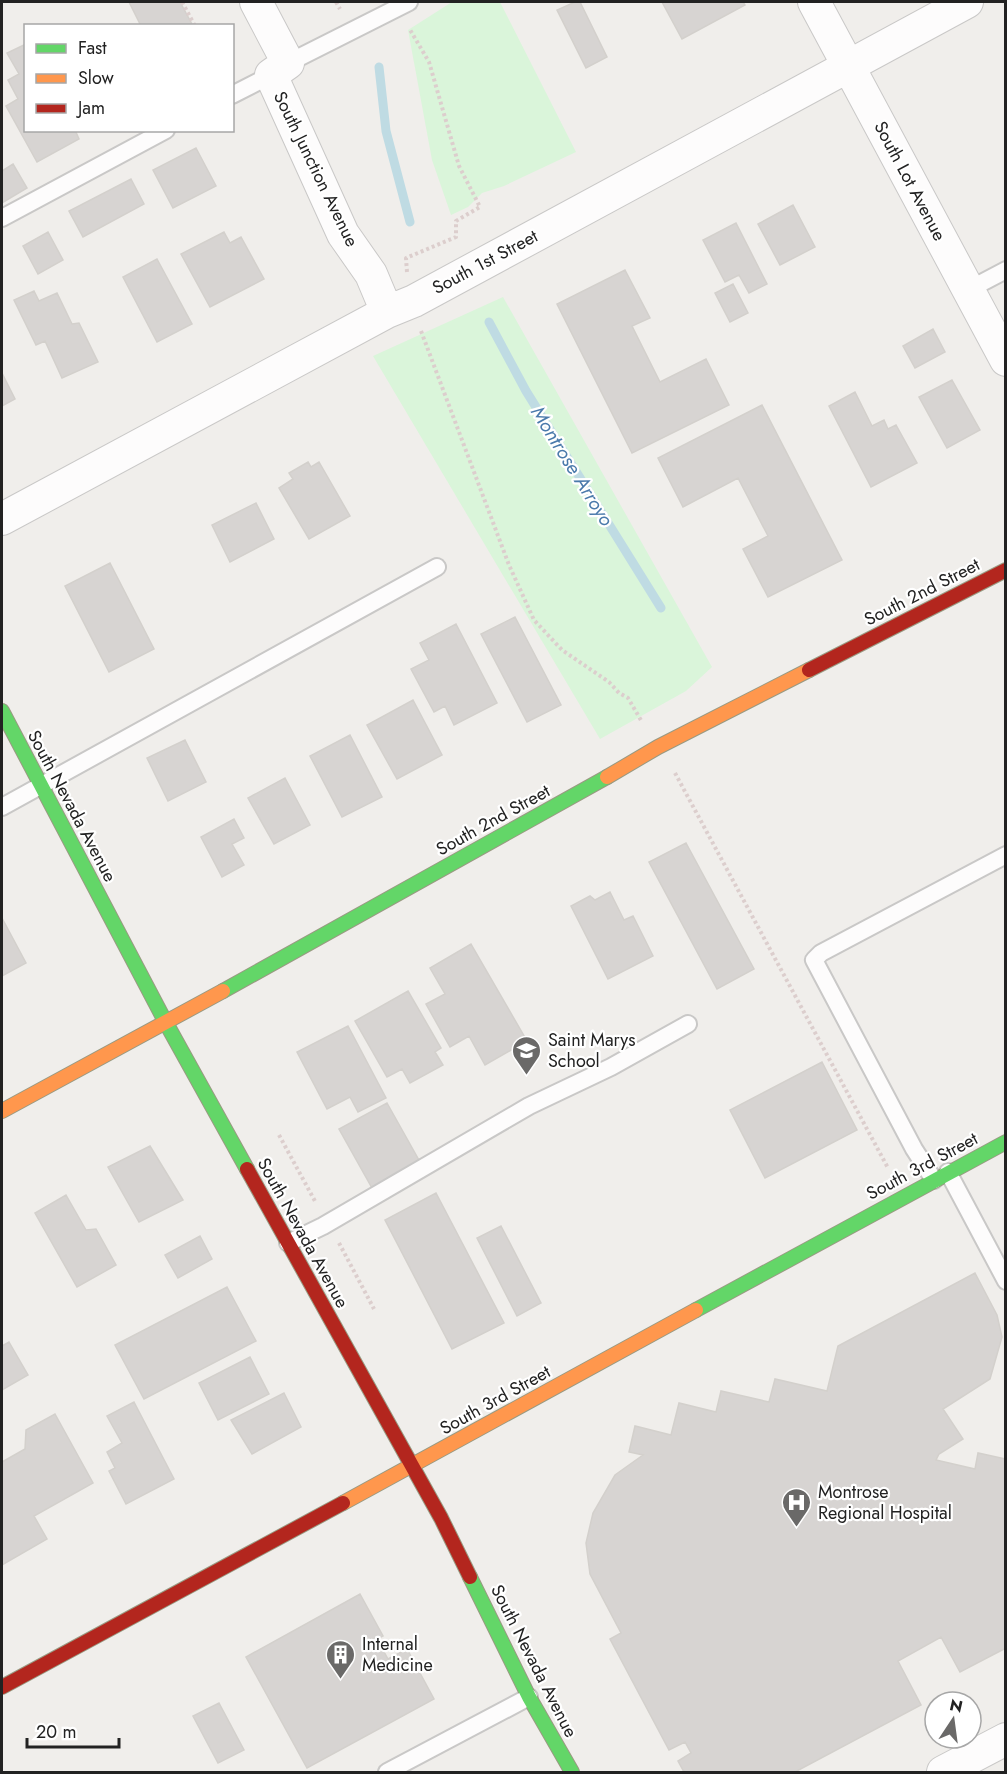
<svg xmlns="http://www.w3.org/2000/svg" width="1007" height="1774" viewBox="0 0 1007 1774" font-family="Jost,sans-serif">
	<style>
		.park { fill: #daf5da }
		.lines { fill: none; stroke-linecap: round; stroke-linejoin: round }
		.stream { stroke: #bfdbe3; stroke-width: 9 }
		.building { fill: #d7d4d2; stroke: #d3d0cc; stroke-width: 1.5 }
		.lane-casing { stroke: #c9c8c7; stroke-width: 20 }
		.street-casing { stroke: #c9c8c7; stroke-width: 34 }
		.fast-casing { stroke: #999a82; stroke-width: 16 }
		.slow-casing { stroke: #999a82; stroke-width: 16 }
		.jam-casing { stroke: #999a82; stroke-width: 16 }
		.path { stroke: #dccecd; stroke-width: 4; stroke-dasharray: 3 3; stroke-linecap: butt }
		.lane { stroke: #fdfcfc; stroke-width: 16 }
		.street { stroke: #fdfcfc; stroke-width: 32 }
		.fast { stroke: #63d668; stroke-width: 14 }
		.slow { stroke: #ff974d; stroke-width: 14 }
		.jam { stroke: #b3261e; stroke-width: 14 }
		.labels { text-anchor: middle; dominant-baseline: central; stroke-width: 4.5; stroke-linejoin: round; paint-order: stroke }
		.street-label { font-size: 18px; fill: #222; stroke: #fff }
		.poi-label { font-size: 18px; fill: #222; stroke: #fff; text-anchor: start }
		.water-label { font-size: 20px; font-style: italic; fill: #4a7aab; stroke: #fff }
	</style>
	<rect width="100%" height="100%" fill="#f0eeeb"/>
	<path class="park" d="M 452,2 L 500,2 L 576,152 L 504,186 L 482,193 L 468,207 L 451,215 L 432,160 L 408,30 Z
		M 503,297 L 712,667 L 686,691 L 600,739 L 373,356 Z"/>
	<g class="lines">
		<path class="stream" d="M 379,67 L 386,131 L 410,222
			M 489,322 L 526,391 L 661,608"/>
	</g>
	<path class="building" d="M 129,2 L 180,2 L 193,26 L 141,26 Z
		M 575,2 L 580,2 L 607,57 L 586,68 L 557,10 Z
		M 662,2 L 743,2 L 745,5 L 682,39 Z
		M 26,44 L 26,130 L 75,130 L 79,139 L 37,162 L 6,106 L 18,99 L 8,80 L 19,74 L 7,53 Z
		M 196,148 L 216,186 L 173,208 L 153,170 Z
		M 13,164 L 27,188 L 2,203 L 2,171 Z
		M 131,179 L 144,204 L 83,237 L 69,211 Z
		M 793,205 L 815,247 L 780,265 L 758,224 Z
		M 736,223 L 767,284 L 749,293 L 739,275 L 725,282 L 703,240 Z
		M 48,232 L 63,260 L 38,274 L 23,246 Z
		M 224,232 L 230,243 L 241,237 L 264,279 L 210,307 L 181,254 Z
		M 157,259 L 192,324 L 157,342 L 123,277 Z
		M 625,270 L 650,318 L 632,326 L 660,382 L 706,359 L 729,405 L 632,453 L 557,304 Z
		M 733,284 L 748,313 L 730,322 L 715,293 Z
		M 34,291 L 39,301 L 57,293 L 72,324 L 79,323 L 98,362 L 62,378 L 45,341 L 36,345 L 14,300 Z
		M 933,329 L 945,352 L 915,368 L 903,346 Z
		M 2,373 L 15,399 L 2,406 Z
		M 952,380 L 980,430 L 947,448 L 919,397 Z
		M 855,392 L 872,426 L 884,420 L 888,429 L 896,425 L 917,463 L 871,487 L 829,406 Z
		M 762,405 L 842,560 L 768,597 L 743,549 L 768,536 L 738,478 L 683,507 L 658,458 Z
		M 308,462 L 311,467 L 319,462 L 350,516 L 309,539 L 279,488 L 293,479 L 289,473 Z
		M 256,503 L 274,539 L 230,562 L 212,525 Z
		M 110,563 L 154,649 L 109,672 L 65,586 Z
		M 515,617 L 561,705 L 527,722 L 481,634 Z
		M 456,624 L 497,703 L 454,725 L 445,706 L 434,712 L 411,669 L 429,660 L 420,643 Z
		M 413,700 L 442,755 L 397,779 L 367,725 Z
		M 350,735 L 382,797 L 342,817 L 310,756 Z
		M 185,740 L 206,782 L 168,801 L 147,758 Z
		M 285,778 L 310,825 L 274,844 L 248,798 Z
		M 234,819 L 244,838 L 232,844 L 244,865 L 222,877 L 201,837 Z
		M 686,843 L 754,969 L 717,989 L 649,862 Z
		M 610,892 L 624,920 L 633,916 L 653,956 L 608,979 L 571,906 L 590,896 L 595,900 Z
		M 2,918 L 26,963 L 2,976 Z
		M 471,944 L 527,1041 L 485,1065 L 469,1036 L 450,1047 L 426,1004 L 445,994 L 430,968 Z
		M 408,991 L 441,1048 L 435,1052 L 443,1065 L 410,1083 L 402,1069 L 387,1077 L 355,1021 Z
		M 348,1026 L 386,1098 L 358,1112 L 350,1097 L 327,1109 L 297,1052 Z
		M 822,1062 L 857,1130 L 765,1178 L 730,1110 Z
		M 387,1103 L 420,1162 L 372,1188 L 339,1129 Z
		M 150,1146 L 183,1200 L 139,1222 L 108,1167 Z
		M 436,1193 L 504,1323 L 452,1349 L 385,1220 Z
		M 66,1195 L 86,1230 L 96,1229 L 116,1265 L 77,1287 L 35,1213 Z
		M 501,1226 L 541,1303 L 517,1316 L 477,1238 Z
		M 200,1236 L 212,1259 L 178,1278 L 165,1255 Z
		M 975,1273 L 997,1315 L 1002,1337 L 990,1379 L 943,1409 L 963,1439 L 939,1454 L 936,1460 L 975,1469 L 978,1453 L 1006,1459 L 1006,1648 L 960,1672 L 941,1637 L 898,1661 L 921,1705 L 795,1772 L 684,1772 L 678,1761 L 691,1753 L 685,1742 L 669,1750 L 610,1639 L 621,1633 L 590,1574 L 586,1543 L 593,1513 L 615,1475 L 643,1455 L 629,1452 L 635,1426 L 671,1435 L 679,1403 L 716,1412 L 721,1391 L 769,1402 L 775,1379 L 827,1391 L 838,1346 Z
		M 227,1287 L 256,1341 L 144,1399 L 115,1345 Z
		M 9,1342 L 28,1375 L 2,1390 L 2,1346 Z
		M 250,1357 L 269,1394 L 218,1420 L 199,1383 Z
		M 284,1393 L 301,1427 L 252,1454 L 231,1420 Z
		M 134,1402 L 174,1479 L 126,1504 L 109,1471 L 115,1468 L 107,1452 L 122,1443 L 107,1416 Z
		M 55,1414 L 93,1483 L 34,1516 L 47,1539 L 2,1565 L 2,1462 L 25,1449 L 26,1430 Z
		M 360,1594 L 383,1636 L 377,1639 L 388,1659 L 407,1649 L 434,1699 L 307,1768 L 246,1657 Z
		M 219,1703 L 244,1750 L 218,1763 L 193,1716 Z"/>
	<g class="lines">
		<defs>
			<path id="lane" d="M 288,63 L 409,2
				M 232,95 L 271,75
				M 2,218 L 166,130
				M 968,290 L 1006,270
				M 2,807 L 437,567
				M 948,1172 L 1006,1281
				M 934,1180 L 914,1149 L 814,960 L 821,953 L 1006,855
				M 288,1243 L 323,1226 L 529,1106 L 611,1067 L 688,1024
				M 387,1772 L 529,1697"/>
			<path id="street" d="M 256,2 L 288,63 L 271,75 L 343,234 L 371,274 L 387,312
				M 814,2 L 1006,360
				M 2,519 L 387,312 L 414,301 L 967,2
				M 943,1772 L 1006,1739"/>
			<path id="fast" d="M 2,711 L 166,1023 L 247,1169
				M 223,991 L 607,777
				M 696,1310 L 1006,1142
				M 470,1577 L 529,1697 L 572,1772"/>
			<path id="slow" d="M 607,777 L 658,747 L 809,670
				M 2,1111 L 223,991
				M 343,1503 L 696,1310"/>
			<path id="jam" d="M 809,670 L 1006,570
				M 247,1169 L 441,1518 L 470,1577
				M 2,1687 L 343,1503"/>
		</defs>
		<use href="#lane" class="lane-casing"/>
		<use href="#street" class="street-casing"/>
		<use href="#fast" class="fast-casing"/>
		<use href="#slow" class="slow-casing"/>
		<use href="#jam" class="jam-casing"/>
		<path class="path" d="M 182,2 L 195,26
			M 336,2 L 340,9
			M 407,272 L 406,258 L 456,237 L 456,221 L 480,207 L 459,166 L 429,62 L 409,28
			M 421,331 L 509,565 L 534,620 L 562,650 L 609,682 L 619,693 L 628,698 L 642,722
			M 675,773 L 888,1168
			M 279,1135 L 316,1203
			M 339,1243 L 374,1309"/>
		<use href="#lane" class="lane"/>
		<use href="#street" class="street"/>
		<use href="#fast" class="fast"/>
		<use href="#slow" class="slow"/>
		<use href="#jam" class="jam"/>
	</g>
	<defs>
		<symbol id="school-pin" viewBox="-11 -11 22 30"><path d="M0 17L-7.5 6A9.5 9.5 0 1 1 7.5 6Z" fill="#6a6968" stroke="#fff"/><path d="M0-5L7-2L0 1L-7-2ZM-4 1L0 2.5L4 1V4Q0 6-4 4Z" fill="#fff"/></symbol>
		<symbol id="hospital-pin" viewBox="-11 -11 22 30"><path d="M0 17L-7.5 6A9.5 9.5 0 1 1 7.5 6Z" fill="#6a6968" stroke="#fff"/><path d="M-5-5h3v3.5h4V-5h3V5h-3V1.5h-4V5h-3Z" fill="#fff"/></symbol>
		<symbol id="building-pin" viewBox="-11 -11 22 30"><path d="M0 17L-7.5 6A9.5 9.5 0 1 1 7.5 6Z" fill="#6a6968" stroke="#fff"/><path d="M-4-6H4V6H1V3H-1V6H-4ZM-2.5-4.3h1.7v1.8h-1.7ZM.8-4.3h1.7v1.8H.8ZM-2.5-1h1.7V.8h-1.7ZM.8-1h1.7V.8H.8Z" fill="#fff"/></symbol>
	</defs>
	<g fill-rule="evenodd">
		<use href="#school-pin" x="510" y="1034" width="33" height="45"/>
		<use href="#hospital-pin" x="780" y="1486" width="33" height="45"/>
		<use href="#building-pin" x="324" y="1638" width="33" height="45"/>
	</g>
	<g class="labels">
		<g class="street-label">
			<text transform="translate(316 169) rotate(64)">South Junction Avenue</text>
			<text transform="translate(910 181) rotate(62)">South Lot Avenue</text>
			<text transform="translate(485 262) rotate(-28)">South 1st Street</text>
			<text transform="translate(922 592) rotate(-27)">South 2nd Street</text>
			<text transform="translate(72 806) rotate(62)">South Nevada Avenue</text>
			<text transform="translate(493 820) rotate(-29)">South 2nd Street</text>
			<text transform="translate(922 1166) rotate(-28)">South 3rd Street</text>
			<text transform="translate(303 1233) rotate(61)">South Nevada Avenue</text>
			<text transform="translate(495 1400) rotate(-29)">South 3rd Street</text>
			<text transform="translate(534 1661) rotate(63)">South Nevada Avenue</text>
		</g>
		<g class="poi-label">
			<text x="548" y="1040">Saint Marys<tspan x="548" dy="21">School</tspan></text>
			<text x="818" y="1492">Montrose<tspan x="818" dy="21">Regional Hospital</tspan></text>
			<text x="362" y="1644">Internal<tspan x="362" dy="21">Medicine</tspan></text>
		</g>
		<g class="water-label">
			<text transform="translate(572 466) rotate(58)">Montrose Arroyo</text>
		</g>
	</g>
	<rect width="1007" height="1774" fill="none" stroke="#222222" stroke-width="6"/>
	<rect x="24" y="24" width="210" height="108" fill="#ffffff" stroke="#a7a7a7" stroke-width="1.5"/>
	<rect x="36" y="44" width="30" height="9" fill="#63d668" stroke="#a7a7a7" stroke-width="1.5"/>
	<text x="78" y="54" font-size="18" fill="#222222">Fast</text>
	<rect x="36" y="74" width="30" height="9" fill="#ff974d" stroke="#a7a7a7" stroke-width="1.5"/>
	<text x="78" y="84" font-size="18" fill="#222222">Slow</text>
	<rect x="36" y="104" width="30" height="9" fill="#b3261e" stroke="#a7a7a7" stroke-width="1.5"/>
	<text x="78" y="114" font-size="18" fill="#222222">Jam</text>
	<g transform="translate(953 1720) rotate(13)"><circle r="28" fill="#ffffff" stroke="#a7a7a7" stroke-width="1.5"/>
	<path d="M0-4.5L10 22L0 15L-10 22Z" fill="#6a6968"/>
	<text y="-9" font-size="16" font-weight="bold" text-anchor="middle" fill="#222222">N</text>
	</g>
	<path d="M27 1738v9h92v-9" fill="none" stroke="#222222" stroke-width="3"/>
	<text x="36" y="1738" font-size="18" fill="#222222" stroke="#ffffff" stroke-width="4.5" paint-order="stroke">20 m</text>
</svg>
